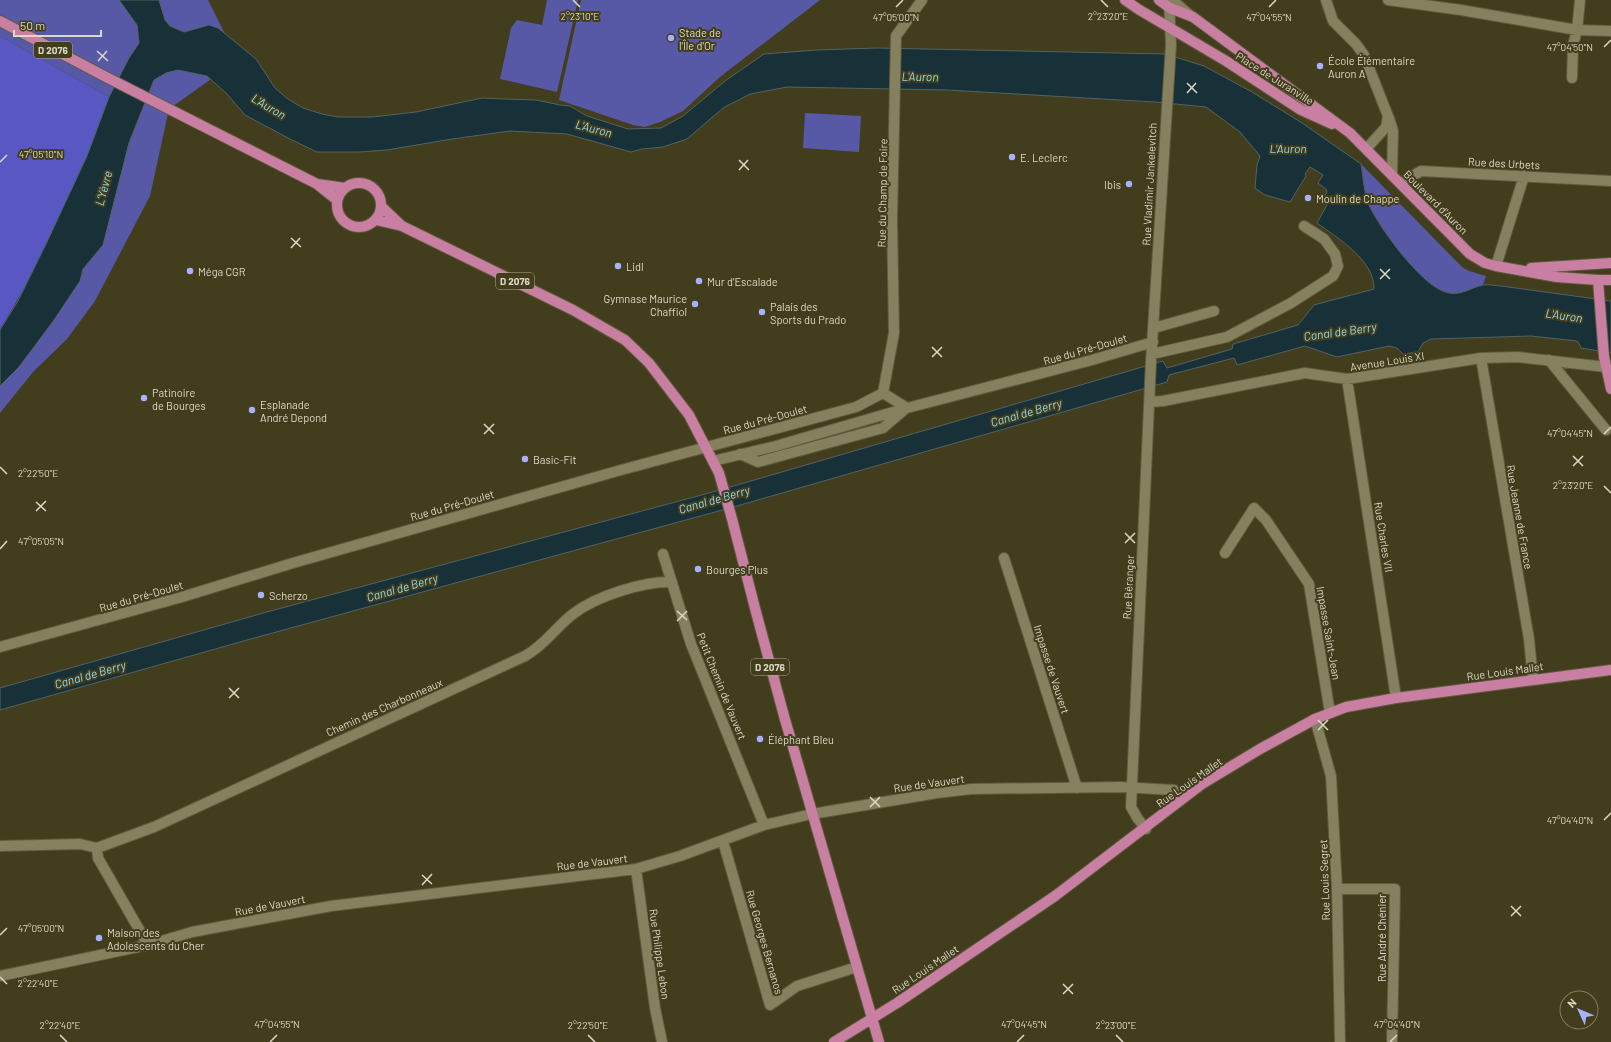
<svg xmlns="http://www.w3.org/2000/svg" width="1611" height="1042" viewBox="0 0 1611 1042" font-family="Barlow,sans-serif">
	<style>
		.green { fill: #5759a6 }
		.forest { fill: #5957c2 }
		.water { fill: #183037; stroke: #536362 }
		.lines { fill: none; stroke-linecap: round; stroke-linejoin: round }
		.minor-casing { stroke: #5f5a3d; stroke-width: 12 }
		.major-casing { stroke: #5f5a3d; stroke-width: 12 }
		.minor { stroke: #85805d; stroke-width: 10 }
		.major { stroke: #c87fa2; stroke-width: 10 }
		.ticks { fill: none; stroke: #dcd9c7; stroke-width: 1.5 }
		.poi-dot { fill: #a9b0fc; stroke: #423d1c; stroke-width: 1.5 }
		.labels { text-anchor: middle; dominant-baseline: central; stroke-width: 4; stroke-linejoin: round; paint-order: stroke }
		.shield { fill: #423d1c; stroke: #aeaa94; stroke-width: 1 }
		.shield-label { font-size: 10px; font-weight: bold; fill: #dcd9c7 }
		.poi-label { font-size: 11px; fill: #dcd9c7; stroke: #423d1c; text-anchor: start }
		.street-label { font-size: 11px; fill: #dcd9c7; stroke: #423d1c }
		.water-label { font-size: 12px; font-style: italic; fill: #92d9ef; stroke: #423d1c }
		.ticks-label { font-size: 10px; text-anchor: middle; fill: #dcd9c7; stroke: #423d1c; stroke-width: 4; stroke-linejoin: round; paint-order: stroke }
	</style>
	<rect width="100%" height="100%" fill="#423d1c"/>
	<path class="green" d="M 0,0 L 208,0 L 238,60 L 169,109 L 150,196 L 95,301 L 67,339 L 33,372 L 0,413 L 0,330 L 18,301 L 109,97 L 0,36 Z
		M 547,0 L 578,0 L 557,92 L 500,79 L 511,28 L 517,20 L 542,25 Z
		M 581,0 L 820,0 L 720,77 L 683,111 L 660,122 L 645,127 L 633,125 L 559,100 Z
		M 805,113 L 861,116 L 859,152 L 803,148 Z
		M 1361,164 L 1462,267 L 1469,271 L 1486,276 L 1483,285 C 1474,289 1464,294 1454,294 C 1425,293 1379,228 1368,203 C 1364,191 1363,176 1361,164 Z"/>
	<path class="forest" d="M 0,36 L 109,97 C 80,177 45,257 0,329 Z"/>
	<path class="water" d="M 119,0 L 159,0 L 165,20 L 170,26 L 184,32 L 209,25 L 218,28 L 256,59 L 275,88 L 288,99 L 303,108 L 322,114 L 338,117 L 372,117 L 416,112 L 482,98 L 504,99 L 536,100 L 560,105 L 570,106 L 587,116 L 628,129 L 661,128 L 683,116 L 725,81 L 764,54 L 817,50 L 877,48 L 1165,54 L 1204,66 L 1252,92 L 1302,123 L 1361,164 C 1363,176 1364,191 1368,203 C 1378,226 1420,284 1445,292 C 1460,297 1469,288 1483,285 C 1489,284 1496,286 1501,286 L 1611,301 L 1611,353 L 1581,348 L 1579,343 L 1577,341 L 1531,336 L 1431,339 L 1423,343 L 1418,352 L 1403,354 L 1397,348 L 1389,346 L 1337,357 L 1305,346 L 1237,365 L 1234,358 L 1169,375 L 1167,382 L 737,506 L 247,640 L 0,710 L 0,688 L 267,612 L 720,490 L 1163,361 L 1167,368 L 1232,349 L 1233,344 L 1298,325 L 1314,305 L 1374,289 C 1375,261 1338,238 1317,223 L 1328,203 L 1324,197 L 1327,192 L 1326,189 L 1318,183 L 1323,175 L 1310,167 L 1305,174 L 1306,176 L 1290,202 L 1265,195 L 1255,188 L 1257,165 L 1260,156 L 1240,132 L 1206,107 L 1155,102 L 947,90 L 787,87 L 750,94 L 723,108 L 687,139 L 663,147 L 642,149 L 631,152 L 567,134 L 510,131 L 452,139 L 387,150 L 359,152 L 317,152 L 290,139 L 245,115 L 227,94 L 207,76 L 178,70 L 166,73 L 154,80 L 129,143 L 103,245 L 83,269 L 80,281 L 54,320 L 19,367 L 0,386 L 0,330 L 18,301 L 46,244 L 87,156 L 109,97 L 129,58 L 139,43 L 137,25 Z"/>
	<g class="lines">
		<defs>
			<path id="minor" d="M 1172,0 L 1191,16
				M 1326,0 L 1333,21 L 1356,44 L 1364,55 L 1388,116 L 1386,127 L 1367,148
				M 1388,0 L 1461,10 L 1577,30 L 1611,31
				M 1572,78 L 1573,45 L 1577,30 L 1580,0
				M 1389,118 L 1393,131 L 1392,175
				M 1400,183 L 1421,171 L 1611,181
				M 1496,266 L 1524,176
				M 1154,328 L 1214,311
				M 1152,354 L 1227,337 L 1291,303 L 1333,276 L 1338,266 L 1335,254 L 1324,239 L 1304,226
				M 1481,358 L 1529,639 L 1533,679
				M 1549,360 L 1606,430
				M 1347,379 L 1396,698
				M 883,393 L 894,333 L 892,219 L 896,36 L 922,0
				M 883,393 L 907,408
				M 1150,402 L 1163,401 L 1305,373 L 1347,379 L 1481,358 L 1518,357 L 1606,367
				M 740,454 L 758,462 L 883,428 L 904,410
				M 713,461 L 776,446 L 907,408 L 1092,360 L 1153,342
				M 1225,553 L 1254,508 L 1266,520 L 1309,584 L 1330,713
				M 663,554 L 691,644 L 764,825
				M 1004,558 L 1077,788
				M 0,647 L 182,597 L 293,563 L 621,470 L 856,407 L 883,393
				M 1315,719 L 1331,776 L 1337,889 L 1340,1042
				M 1146,829 L 1138,819 L 1131,807 L 1151,361 L 1171,45 L 1169,0
				M 723,841 L 770,1005 L 797,986 L 857,967
				M 0,846 L 80,844 L 97,848
				M 636,869 L 655,1008 L 662,1042
				M 1337,889 L 1395,889 L 1392,1042
				M 148,945 L 98,858 L 97,848 L 154,827 L 525,656 C 545,645 556,627 573,614 C 596,596 644,581 672,582
				M 0,976 L 148,945 L 192,932 L 331,906 L 636,869 L 680,856 L 764,825 L 812,814 L 937,793 L 971,789 L 1120,787 L 1174,790 L 1181,799"/>
			<path id="major" d="M 1125,0 L 1138,9 L 1226,61 L 1301,110 L 1332,124
				M 1159,0 L 1170,8 L 1193,17 L 1350,133 L 1470,254 L 1485,263 L 1496,266 L 1557,277 L 1598,280 L 1611,280
				M 0,21 L 106,77 L 317,184 L 337,200
				M337 205a22 22 0 1 1 44 0a22 22 0 1 1-44 0Z
				M 317,184 L 345,188
				M 382,207 L 402,226
				M 376,220 L 402,226 L 573,310 L 625,340 L 649,363 L 689,415 L 719,473 L 732,519 L 756,612 L 784,716 L 879,1042
				M 1531,268 L 1611,263
				M 1598,280 L 1604,357 L 1611,389
				M 834,1042 L 897,1003 L 1055,896 L 1202,784 L 1260,749 L 1315,719 L 1346,707 L 1396,698 L 1611,670"/>
		</defs>
		<use href="#minor" class="minor-casing"/>
		<use href="#major" class="major-casing"/>
		<use href="#minor" class="minor"/>
		<use href="#major" class="major"/>
	</g>
	<path class="ticks" d="M 573,0 L 580,7M 1101,0 L 1108,7M 896,7 L 903,0M 1269,7 L 1276,0M 1604,47 L 1611,40M 97,51 L 108,61M 98,61 L 107,51M 1187,83 L 1197,93M 1187,93 L 1196,83M 739,160 L 749,170M 0,162 L 7,155M 739,170 L 748,160M 291,238 L 301,247M 291,248 L 300,238M 1380,269 L 1390,279M 1380,279 L 1390,269M 932,347 L 942,357M 932,357 L 942,347M 484,424 L 494,434M 484,434 L 494,424M 1604,434 L 1611,427M 1573,456 L 1583,466M 1573,466 L 1583,456M 0,467 L 7,474M 1604,486 L 1611,493M 36,502 L 46,511M 36,511 L 46,501M 1125,533 L 1135,543M 1125,543 L 1135,533M 0,549 L 7,541M 677,611 L 687,620M 677,621 L 687,611M 229,688 L 239,698M 229,698 L 239,688M 1318,720 L 1328,730M 1318,730 L 1328,720M 870,797 L 880,807M 870,807 L 880,797M 1604,820 L 1611,813M 422,875 L 432,884M 422,885 L 432,874M 1511,906 L 1521,916M 1511,916 L 1521,906M 0,935 L 7,928M 0,977 L 7,984M 1063,984 L 1073,994M 1063,994 L 1073,984M 60,1035 L 67,1042M 588,1035 L 595,1042M 1116,1035 L 1123,1042M 270,1042 L 277,1035M 1017,1042 L 1024,1035M 1390,1042 L 1397,1035"/>
	<g class="poi-dot">
		<circle cx="671" cy="38" r="4"/>
		<circle cx="1320" cy="66" r="4"/>
		<circle cx="1012" cy="157" r="4"/>
		<circle cx="1129" cy="184" r="4"/>
		<circle cx="1308" cy="198" r="4"/>
		<circle cx="618" cy="266" r="4"/>
		<circle cx="190" cy="271" r="4"/>
		<circle cx="699" cy="281" r="4"/>
		<circle cx="695" cy="304" r="4"/>
		<circle cx="762" cy="312" r="4"/>
		<circle cx="144" cy="398" r="4"/>
		<circle cx="252" cy="410" r="4"/>
		<circle cx="525" cy="459" r="4"/>
		<circle cx="698" cy="569" r="4"/>
		<circle cx="261" cy="595" r="4"/>
		<circle cx="760" cy="739" r="4"/>
		<circle cx="99" cy="938" r="4"/>
	</g>
	<g class="labels">
		<g class="shield">
			<rect x="34" y="42" width="38" height="16" rx="3"/>
			<rect x="496" y="273" width="38" height="16" rx="3"/>
			<rect x="751" y="659" width="38" height="16" rx="3"/>
		</g>
		<g class="shield-label">
			<text x="53" y="50">D 2076</text>
			<text x="515" y="281">D 2076</text>
			<text x="770" y="667">D 2076</text>
		</g>
		<g class="poi-label">
			<text x="679" y="32">Stade de<tspan x="679" dy="13">l'Île d'Or</tspan></text>
			<text x="1328" y="60">École Élémentaire<tspan x="1328" dy="13">Auron A</tspan></text>
			<text x="1020" y="157">E. Leclerc</text>
			<text x="1121" y="184" text-anchor="end">Ibis</text>
			<text x="1316" y="198">Moulin de Chappe</text>
			<text x="626" y="266">Lidl</text>
			<text x="198" y="271">Méga CGR</text>
			<text x="707" y="281">Mur d'Escalade</text>
			<text x="687" y="298" text-anchor="end">Gymnase Maurice<tspan x="687" dy="13">Chaffiol</tspan></text>
			<text x="770" y="306">Palais des<tspan x="770" dy="13">Sports du Prado</tspan></text>
			<text x="152" y="392">Patinoire<tspan x="152" dy="13">de Bourges</tspan></text>
			<text x="260" y="404">Esplanade<tspan x="260" dy="13">André Depond</tspan></text>
			<text x="533" y="459">Basic-Fit</text>
			<text x="706" y="569">Bourges Plus</text>
			<text x="269" y="595">Scherzo</text>
			<text x="768" y="739">Éléphant Bleu</text>
			<text x="107" y="932">Maison des<tspan x="107" dy="13">Adolescents du Cher</tspan></text>
		</g>
		<g class="street-label">
			<text transform="translate(1275 78) rotate(32)">Place de Juranville</text>
			<text transform="translate(1504 163) rotate(3)">Rue des Urbets</text>
			<text transform="translate(1149 184) rotate(-87)">Rue Vladimir Jankelevitch</text>
			<text transform="translate(882 193) rotate(-89)">Rue du Champ de Foire</text>
			<text transform="translate(1436 202) rotate(45)">Boulevard d'Auron</text>
			<text transform="translate(1085 349) rotate(-16)">Rue du Pré-Doulet</text>
			<text transform="translate(1387 361) rotate(-9)">Avenue Louis XI</text>
			<text transform="translate(765 419) rotate(-15)">Rue du Pré-Doulet</text>
			<text transform="translate(452 505) rotate(-16)">Rue du Pré-Doulet</text>
			<text transform="translate(1520 517) rotate(80)">Rue Jeanne de France</text>
			<text transform="translate(1384 537) rotate(81)">Rue Charles VII</text>
			<text transform="translate(1128 587) rotate(-87)">Rue Béranger</text>
			<text transform="translate(141 596) rotate(-16)">Rue du Pré-Doulet</text>
			<text transform="translate(1329 633) rotate(80)">Impasse Saint-Jean</text>
			<text transform="translate(1052 669) rotate(72)">Impasse de Vauvert</text>
			<text transform="translate(1505 671) rotate(-8)">Rue Louis Mallet</text>
			<text transform="translate(722 686) rotate(68)">Petit Chemin de Vauvert</text>
			<text transform="translate(384 707) rotate(-24)">Chemin des Charbonneaux</text>
			<text transform="translate(1189 782) rotate(-35)">Rue Louis Mallet</text>
			<text transform="translate(929 783) rotate(-8)">Rue de Vauvert</text>
			<text transform="translate(592 862) rotate(-7)">Rue de Vauvert</text>
			<text transform="translate(1324 880) rotate(-92)">Rue Louis Segret</text>
			<text transform="translate(270 905) rotate(-11)">Rue de Vauvert</text>
			<text transform="translate(1381 938) rotate(-90)">Rue André Chénier</text>
			<text transform="translate(765 942) rotate(74)">Rue Georges Bernanos</text>
			<text transform="translate(660 954) rotate(82)">Rue Philippe Lebon</text>
			<text transform="translate(925 969) rotate(-34)">Rue Louis Mallet</text>
		</g>
		<g class="water-label">
			<text transform="translate(920 76) rotate(1)">L'Auron</text>
			<text transform="translate(269 106) rotate(31)">L'Auron</text>
			<text transform="translate(594 128) rotate(15)">L'Auron</text>
			<text x="1288" y="148">L'Auron</text>
			<text transform="translate(103 188) rotate(-75)">L'Yèvre</text>
			<text transform="translate(1564 315) rotate(8)">L'Auron</text>
			<text transform="translate(1340 331) rotate(-8)">Canal de Berry</text>
			<text transform="translate(1026 412) rotate(-16)">Canal de Berry</text>
			<text transform="translate(714 499) rotate(-16)">Canal de Berry</text>
			<text transform="translate(402 587) rotate(-16)">Canal de Berry</text>
			<text transform="translate(90 674) rotate(-16)">Canal de Berry</text>
		</g>
	</g>
	<g class="ticks-label">
		<text x="580" y="20">2°23'10"E</text>
		<text x="1108" y="20">2°23'20"E</text>
		<text x="896" y="21">47°05'00"N</text>
		<text x="1269" y="21">47°04'55"N</text>
		<text x="1570" y="51">47°04'50"N</text>
		<text x="41" y="158">47°05'10"N</text>
		<text x="1570" y="437">47°04'45"N</text>
		<text x="38" y="477">2°22'50"E</text>
		<text x="1573" y="489">2°23'20"E</text>
		<text x="41" y="545">47°05'05"N</text>
		<text x="1570" y="824">47°04'40"N</text>
		<text x="41" y="932">47°05'00"N</text>
		<text x="38" y="987">2°22'40"E</text>
		<text x="277" y="1028">47°04'55"N</text>
		<text x="1024" y="1028">47°04'45"N</text>
		<text x="1397" y="1028">47°04'40"N</text>
		<text x="60" y="1029">2°22'40"E</text>
		<text x="588" y="1029">2°22'50"E</text>
		<text x="1116" y="1029">2°23'00"E</text>
	</g>
	<g transform="translate(1579 1010) rotate(314)"><circle r="19" fill="#423d1c" stroke="#807b60"/>
	<path d="M0-3L7 15L0 10L-7 15Z" fill="#a9b0fc"/>
	<text y="-6" font-size="11" font-weight="bold" text-anchor="middle" fill="#dcd9c7">N</text>
	</g>
	<path d="M14 30v6h87v-6" fill="none" stroke="#dcd9c7" stroke-width="2"/>
	<text x="20" y="30" font-size="12" fill="#dcd9c7" stroke="#423d1c" stroke-width="3" paint-order="stroke">50 m</text>
</svg>
